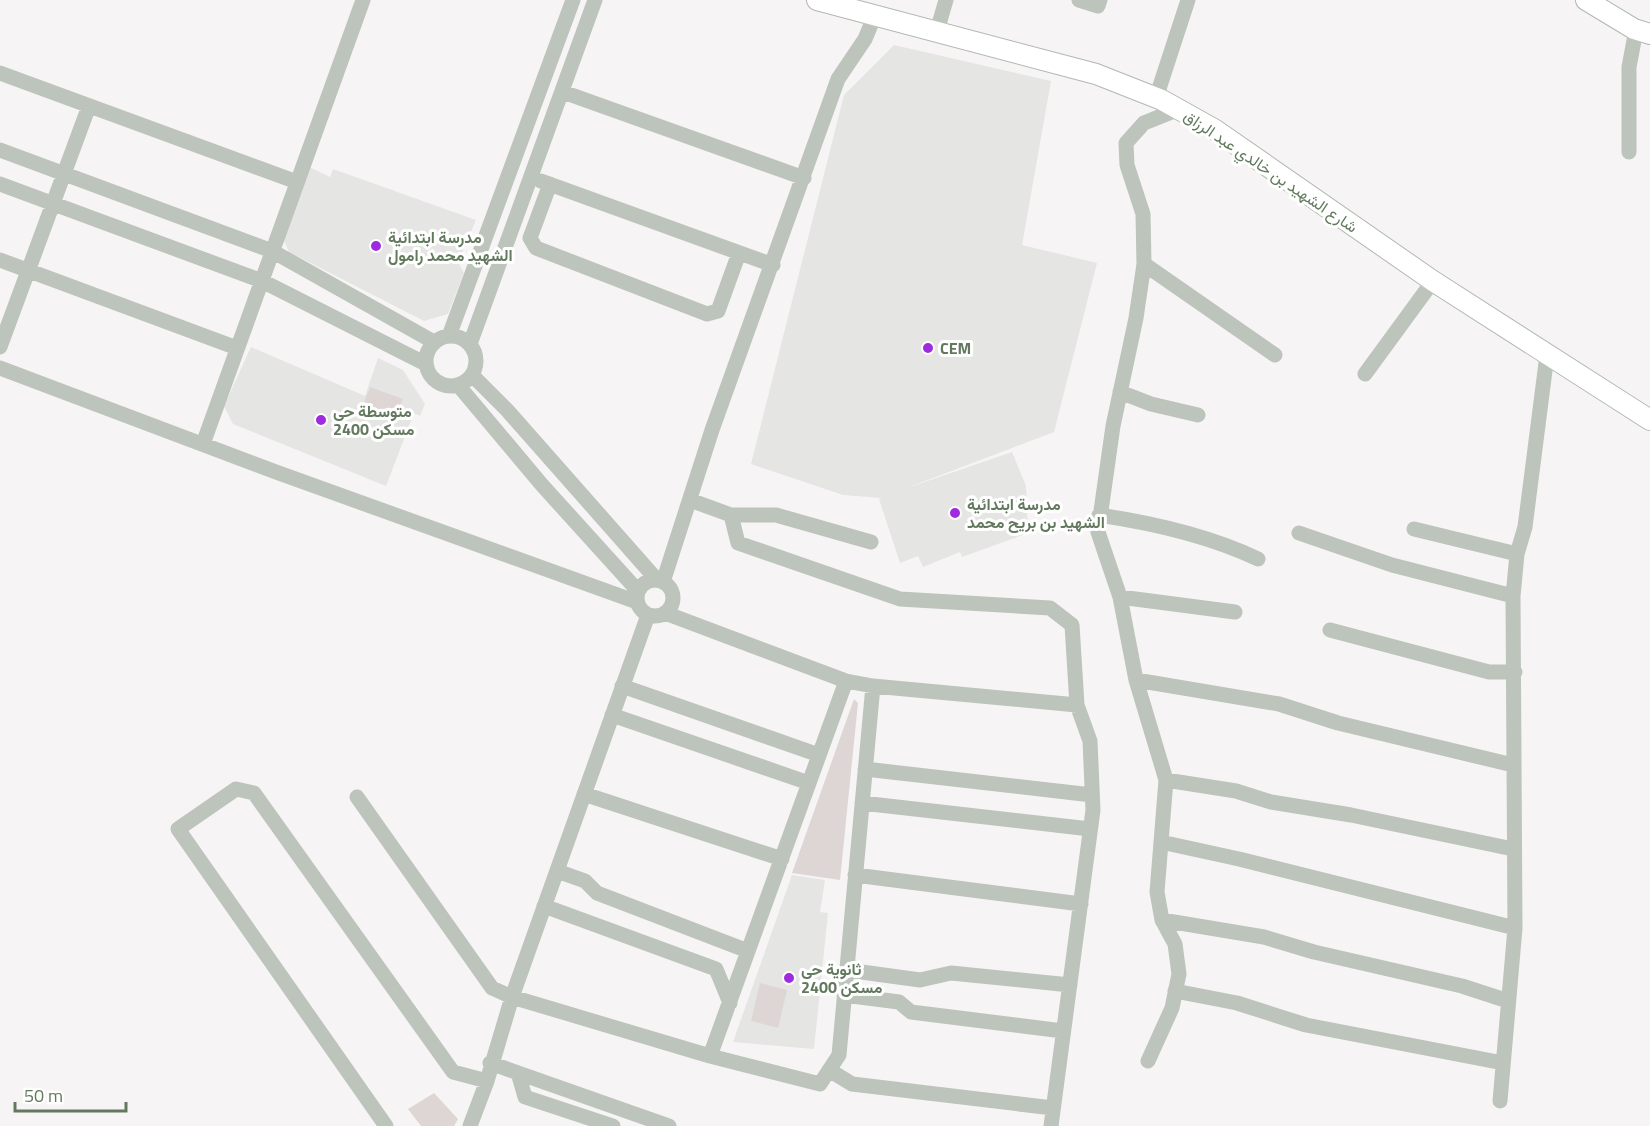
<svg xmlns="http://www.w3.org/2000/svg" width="1650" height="1126" viewBox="0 0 1650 1126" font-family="'Titillium Web',Vazirmatn,sans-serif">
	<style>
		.built { fill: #e5e5e4 }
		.green { fill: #ded6d5 }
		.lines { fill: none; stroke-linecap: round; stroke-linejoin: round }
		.major-casing { stroke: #b0b9af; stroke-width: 22 }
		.minor { stroke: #bcc4bb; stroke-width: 15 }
		.major { stroke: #fff; stroke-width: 20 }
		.poi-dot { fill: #9f2be0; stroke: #fff; stroke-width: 2 }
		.labels { text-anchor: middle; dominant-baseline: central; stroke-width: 6; stroke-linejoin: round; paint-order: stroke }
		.street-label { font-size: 16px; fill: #62795e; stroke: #fff }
		.poi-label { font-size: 16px; font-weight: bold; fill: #62795e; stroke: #fff; text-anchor: start }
	</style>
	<rect width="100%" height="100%" fill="#f7f4f6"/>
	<path class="built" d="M 894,45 L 1051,81 L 1022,245 L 1097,263 L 1054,432 L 904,489 L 1012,452 L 1026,486 L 1028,533 L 962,557 L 960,552 L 923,567 L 918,556 L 900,563 L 879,499 L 881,498 L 843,495 L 751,464 L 844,95 Z
		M 307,166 L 330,177 L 333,169 L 476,220 L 458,262 L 464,273 L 448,314 L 424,321 L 289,252 L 282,236 Z
		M 251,347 L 365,396 L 378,358 L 403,370 L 425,404 L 420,416 L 414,413 L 386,486 L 233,424 L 224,406 Z
		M 792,875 L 825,880 L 820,912 L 828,913 L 814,1049 L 733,1042 Z"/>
	<path class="green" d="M 370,387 L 403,399 L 396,417 L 363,405 Z
		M 854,699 L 858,703 L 840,880 L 792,873 Z
		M 760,983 L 787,990 L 778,1028 L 751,1021 Z
		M 434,1093 L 458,1119 L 454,1126 L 421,1126 L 408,1109 Z"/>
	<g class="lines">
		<defs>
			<path id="major" d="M 817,0 L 1096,74 L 1162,100 L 1214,129 L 1433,281 L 1650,420
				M 1586,0 L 1634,29 L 1650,34"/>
		</defs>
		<use href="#major" class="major-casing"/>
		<path class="minor" d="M 1079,0 L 1098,6 L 1100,0
			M 937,31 L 946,0
			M 0,73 L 297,182
			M 563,92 L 804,178
			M 1156,98 L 1188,0
			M 0,150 L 272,251 L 434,342
			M 1629,152 L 1629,67 L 1636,30
			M 541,181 L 773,265
			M 0,184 L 262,281 L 426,364
			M 550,184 L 530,238 L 536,248 L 707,314 L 718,311 L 739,253
			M 0,260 L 237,348
			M 1144,264 L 1275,355
			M426 361a25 25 0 1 1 50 0a25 25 0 1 1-50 0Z
			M 449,336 L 573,0
			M 470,344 L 595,0
			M 0,347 L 89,106
			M 0,368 L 276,472 L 637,602
			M 1365,374 L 1433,281
			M 472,375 L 507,410 L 657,580
			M 458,385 L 542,485 L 638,591
			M 1120,392 L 1151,404 L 1198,415
			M 203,444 L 363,0
			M 690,500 L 731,515 L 738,543 L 900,599 L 1050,608 L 1072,625 L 1077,705 L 1090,741 L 1093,810 L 1051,1126
			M 731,515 L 776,515 L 871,542
			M 1099,515 C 1153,523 1208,535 1258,559
			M 1414,529 L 1517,554
			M 1299,533 L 1392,565 L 1513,596
			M637 598a18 18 0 1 1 36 0a18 18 0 1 1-36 0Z
			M 663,582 L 712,430 L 838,79 L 865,39 L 875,15
			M 1120,597 L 1235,612
			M 665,613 L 846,681 L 873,686 L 1077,705
			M 1330,630 L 1489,672 L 1515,672
			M 1136,680 L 1279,704 L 1338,723 L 1513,765
			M 622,686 L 819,755
			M 612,715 L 809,783
			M 865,769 L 1092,795
			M 1166,780 L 1236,791 L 1271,802 L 1351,815 L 1513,849
			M 584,794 L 782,859
			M 357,797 L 492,988 L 512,997 L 710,1056 L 820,1084 L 839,1055 L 873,686
			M 862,803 L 1090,829
			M 1161,842 L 1239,859 L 1515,928
			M 557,871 L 585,881 L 597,893 L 748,951
			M 855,875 L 1081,904
			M 544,906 L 716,969 L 730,1003
			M 1162,920 L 1264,937 L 1314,952 L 1462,986 L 1508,1001
			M 847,970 L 920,980 L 951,973 L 1070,985
			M 1175,991 L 1237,1003 L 1306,1025 L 1503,1063
			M 844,995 L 899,1002 L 911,1012 L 1063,1031
			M 710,1056 L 846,681
			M 1148,1061 L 1172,1008 L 1179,974 L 1175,944 L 1162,920 L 1157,892 L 1166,780 L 1136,680 L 1120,597 L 1098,532 L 1113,426 L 1136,318 L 1144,264 L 1143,214 L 1127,165 L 1126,143 L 1144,123 L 1179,109
			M 490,1063 L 669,1126
			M 829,1070 L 852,1084 L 1053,1108
			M 518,1073 L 525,1097 L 613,1126
			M 1500,1101 L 1515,928 L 1513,596 L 1517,554 L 1525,527 L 1547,355
			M 386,1126 L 178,829 L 236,789 L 254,793 L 453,1072 L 487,1081
			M 470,1126 L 487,1081 L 512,997 L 648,615"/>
		<use href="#major" class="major"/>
	</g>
	<g class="poi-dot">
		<circle cx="376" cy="246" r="6"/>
		<circle cx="928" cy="348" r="6"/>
		<circle cx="321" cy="420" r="6"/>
		<circle cx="955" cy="513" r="6"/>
		<circle cx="789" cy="978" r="6"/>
	</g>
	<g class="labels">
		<g class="street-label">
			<text transform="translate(1271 171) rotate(34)">شارع الشهيد بن خالدي عبد الرزاق</text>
		</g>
		<g class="poi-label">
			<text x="388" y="237">مدرسة ابتدائية<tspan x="388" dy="18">الشهيد محمد رامول</tspan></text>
			<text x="940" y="348">CEM</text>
			<text x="333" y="411">متوسطة حي<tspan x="333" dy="18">2400 مسكن</tspan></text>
			<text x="967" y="504">مدرسة ابتدائية<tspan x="967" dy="18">الشهيد بن بريح محمد</tspan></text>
			<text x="801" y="969">ثانوية حي<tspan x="801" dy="18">2400 مسكن</tspan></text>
		</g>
	</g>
	<path d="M15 1102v9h111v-9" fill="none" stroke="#62795e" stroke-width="3"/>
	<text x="24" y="1102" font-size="18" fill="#62795e" stroke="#ffffff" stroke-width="4.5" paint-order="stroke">50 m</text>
</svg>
